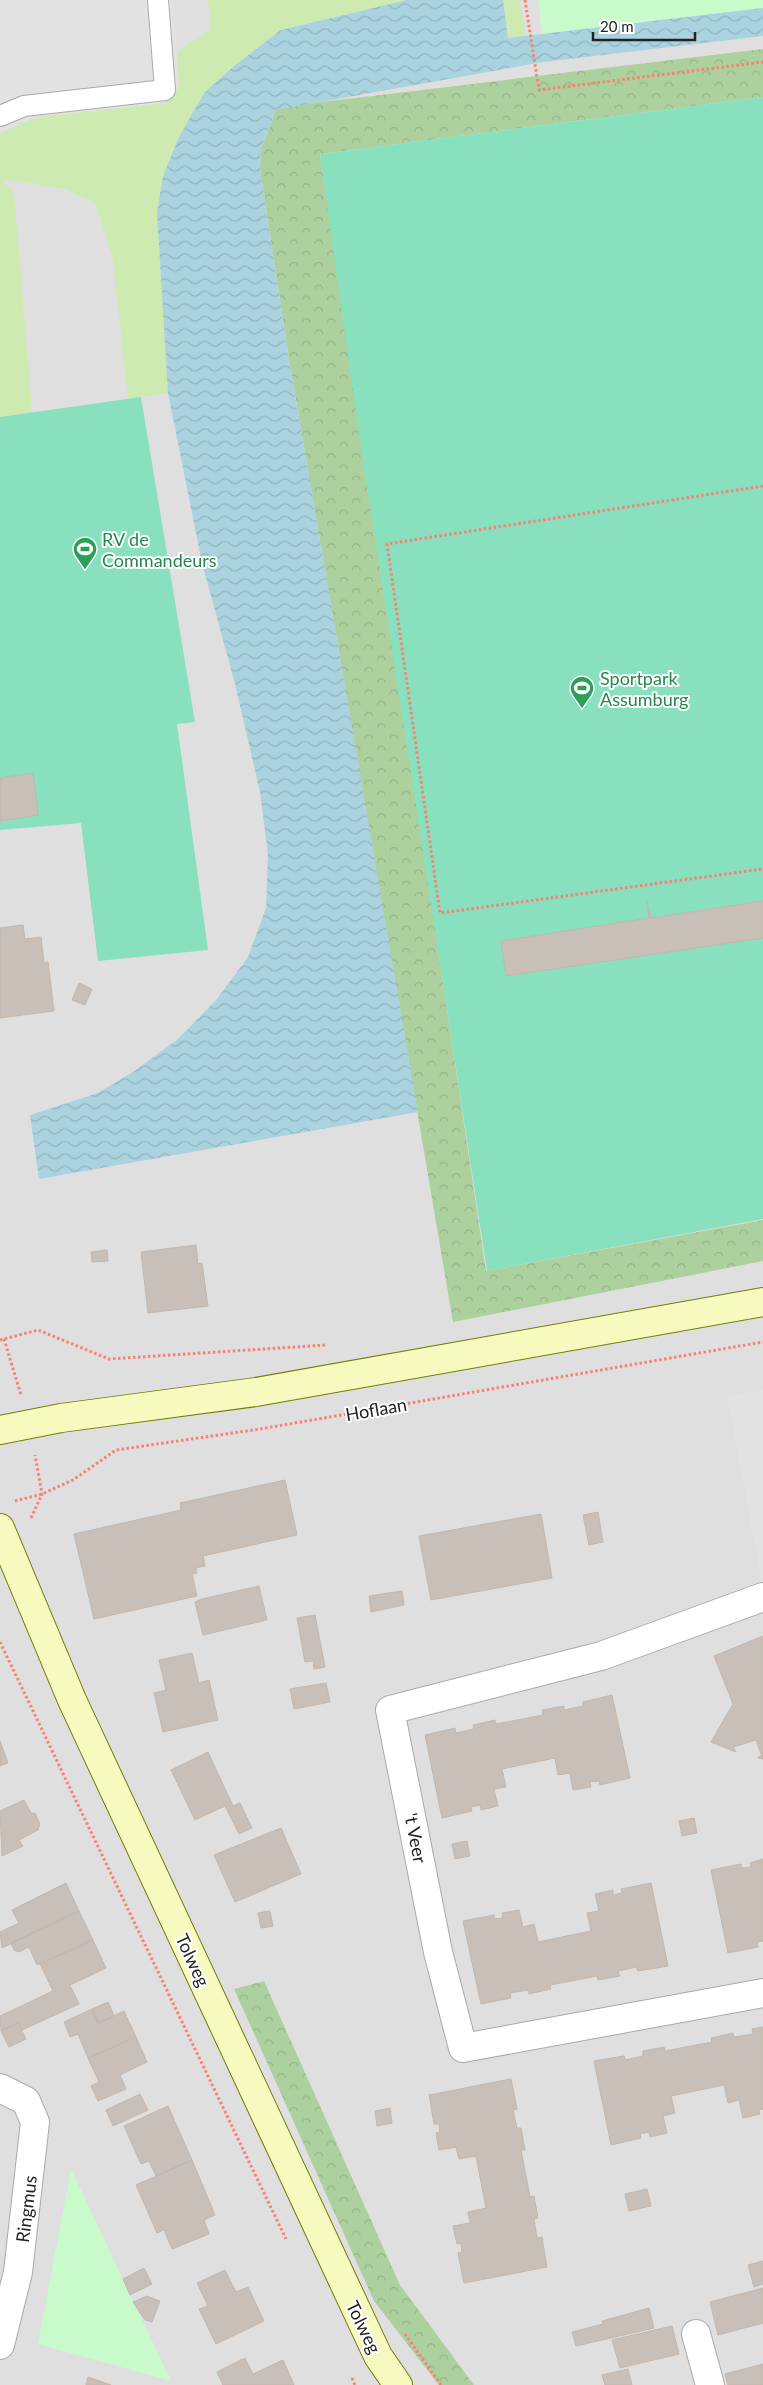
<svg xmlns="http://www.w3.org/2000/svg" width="763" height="2385" viewBox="0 0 763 2385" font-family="Lato,sans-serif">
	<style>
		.residential { fill: #e0dfdf }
		.grass { fill: #cdebb0 }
		.forest { fill: url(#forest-crowns) }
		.park { fill: #c8facc }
		.pitch { fill: #88e0be }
		.parking { fill: #e2e2e2 }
		.water { fill: url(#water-waves) }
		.building { fill: #c7bfb8; stroke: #c4b6ab }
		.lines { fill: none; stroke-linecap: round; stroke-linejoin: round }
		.lane-casing { stroke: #a9a9a9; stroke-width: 22 }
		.street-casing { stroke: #a9a9a9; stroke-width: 30 }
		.secondary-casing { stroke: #707d05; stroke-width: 30 }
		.path { stroke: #fa8072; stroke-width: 3; stroke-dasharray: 2.5 2.5; stroke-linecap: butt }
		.lane { stroke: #fff; stroke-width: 20 }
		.street { stroke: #fff; stroke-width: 28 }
		.secondary { stroke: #f7fabf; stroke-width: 28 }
		.labels { text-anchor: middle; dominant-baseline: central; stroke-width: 4; stroke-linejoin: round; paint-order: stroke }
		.leisure-label { font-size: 18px; fill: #27864d; stroke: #fff; text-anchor: start }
		.street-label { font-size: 18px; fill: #222; stroke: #fff }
	</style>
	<defs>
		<pattern id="forest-crowns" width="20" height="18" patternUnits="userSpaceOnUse" patternTransform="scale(1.25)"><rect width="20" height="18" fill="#add19e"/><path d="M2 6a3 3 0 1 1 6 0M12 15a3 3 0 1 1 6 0" fill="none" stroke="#95b388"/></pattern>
		<pattern id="water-waves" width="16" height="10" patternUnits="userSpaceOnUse" patternTransform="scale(1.25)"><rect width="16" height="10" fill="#aad3df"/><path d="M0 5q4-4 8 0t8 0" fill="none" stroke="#92b5bf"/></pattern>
	</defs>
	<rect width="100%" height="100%" fill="#f2efe9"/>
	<path class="residential" d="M 0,0 L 763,0 L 763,2385 L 0,2385 Z"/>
	<path class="grass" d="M 208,0 L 407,0 L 281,30 L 234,66 L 204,93 L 179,137 L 163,176 L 157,213 L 168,393 L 128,399 L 112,255 L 95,202 L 65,189 L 2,179 L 14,193 L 32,412 L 0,417 L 0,133 L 28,120 L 44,116 L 164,103 L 179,87 L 177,52 L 211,29 Z
		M 503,0 L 520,0 L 525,36 L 507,38 Z"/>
	<path class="forest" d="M 763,49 L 763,97 L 320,154 L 486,1271 L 763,1220 L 763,1261 L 453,1322 L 289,359 L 260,169 L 261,149 L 276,110 L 305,104 Z
		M 264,1981 L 400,2285 L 474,2385 L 439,2385 L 374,2301 L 234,1989 Z"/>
	<path class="park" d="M 538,0 L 763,0 L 763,8 L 542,34 Z
		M 71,2169 L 171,2381 L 38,2344 Z"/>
	<path class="pitch" d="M 763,97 L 763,1219 L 487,1271 L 357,420 L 320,154 Z
		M 141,397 L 195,722 L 177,724 L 208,950 L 98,961 L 81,823 L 0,830 L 0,417 Z"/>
	<path class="parking" d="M 0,0 L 172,0 L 179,87 L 164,103 L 44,116 L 28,120 L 0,133 Z
		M 763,1390 L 763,1581 L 762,1582 L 727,1396 Z"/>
	<path class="water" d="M 407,0 L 503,0 L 508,38 L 763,8 L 763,36 L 543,62 L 276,110 L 261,149 L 260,169 L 289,359 L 418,1112 L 39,1179 L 30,1115 L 98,1093 L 133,1072 L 178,1039 L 216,1000 L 248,957 L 266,908 L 268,855 L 260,792 L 235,684 L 202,563 L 168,393 L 157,213 L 163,176 L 179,137 L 204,93 L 234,66 L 281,30 Z"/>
	<path class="building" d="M 33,773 L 38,815 L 0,821 L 0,778 Z
		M 647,901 L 651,918 L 763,901 L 763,938 L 506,976 L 501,941 L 649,918 Z
		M 23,925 L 25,939 L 41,937 L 44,963 L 48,962 L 54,1011 L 0,1018 L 0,928 Z
		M 79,983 L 92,989 L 85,1005 L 72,1000 Z
		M 196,1245 L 198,1264 L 202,1263 L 208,1306 L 148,1313 L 141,1252 Z
		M 107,1250 L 108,1261 L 92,1262 L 91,1252 Z
		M 285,1480 L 297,1535 L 203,1556 L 205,1566 L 196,1568 L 197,1573 L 192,1574 L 197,1596 L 94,1619 L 74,1534 L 181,1510 L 180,1503 Z
		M 598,1512 L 603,1542 L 589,1545 L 583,1515 Z
		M 541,1514 L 552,1578 L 431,1600 L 419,1536 Z
		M 259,1586 L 267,1620 L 203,1635 L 195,1602 L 202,1599 Z
		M 402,1591 L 404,1605 L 371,1612 L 369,1596 Z
		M 315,1615 L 325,1667 L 314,1669 L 313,1661 L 305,1662 L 297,1618 Z
		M 763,1636 L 763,1759 L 758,1758 L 759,1756 L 762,1757 L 756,1740 L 733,1747 L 736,1752 L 711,1742 L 733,1704 L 714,1656 Z
		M 192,1653 L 199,1683 L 209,1680 L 218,1720 L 163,1732 L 154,1693 L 166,1690 L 159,1660 Z
		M 326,1683 L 330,1702 L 294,1709 L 290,1689 Z
		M 612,1695 L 630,1778 L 600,1785 L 599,1781 L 590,1782 L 591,1787 L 573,1790 L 570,1773 L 558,1775 L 555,1758 L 502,1769 L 506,1787 L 494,1789 L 498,1806 L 481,1810 L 480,1805 L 471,1807 L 472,1811 L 442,1818 L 425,1735 L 455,1728 L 456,1733 L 474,1729 L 473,1725 L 495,1720 L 496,1724 L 543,1715 L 542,1710 L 564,1706 L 564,1710 L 583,1706 L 583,1702 Z
		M 0,1741 L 8,1763 L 0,1766 Z
		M 208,1752 L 233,1806 L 240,1803 L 252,1828 L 239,1834 L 225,1806 L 195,1820 L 171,1770 Z
		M 24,1800 L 31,1813 L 35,1813 L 40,1824 L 38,1830 L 19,1840 L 23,1846 L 2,1856 L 0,1811 Z
		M 694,1818 L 697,1833 L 682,1836 L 679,1821 Z
		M 281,1828 L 301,1874 L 235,1902 L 214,1855 Z
		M 467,1841 L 470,1856 L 455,1859 L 452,1844 Z
		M 763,1859 L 763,1941 L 757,1942 L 758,1947 L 728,1953 L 711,1870 L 741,1864 L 742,1868 L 751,1867 L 750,1863 Z
		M 66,1883 L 79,1911 L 2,1948 L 0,1932 L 19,1923 L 12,1910 Z
		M 651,1883 L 668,1966 L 638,1971 L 636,1967 L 618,1971 L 620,1976 L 598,1980 L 597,1976 L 550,1985 L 551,1989 L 529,1994 L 528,1990 L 510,1993 L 511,1998 L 481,2004 L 463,1921 L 494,1915 L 494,1919 L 503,1918 L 502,1913 L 519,1910 L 523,1927 L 534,1924 L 538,1942 L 591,1931 L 587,1913 L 599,1911 L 595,1894 L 613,1890 L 613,1895 L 622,1893 L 621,1889 Z
		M 79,1911 L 93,1940 L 37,1965 L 29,1947 L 19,1952 L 14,1950 L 11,1943 Z
		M 270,1911 L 273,1926 L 261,1928 L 258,1913 Z
		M 93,1940 L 106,1968 L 70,1985 L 79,2004 L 22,2030 L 18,2023 L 1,2031 L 0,2016 L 53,1991 L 40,1964 Z
		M 108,2002 L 114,2016 L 98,2023 L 92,2009 Z
		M 92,2009 L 98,2023 L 124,2011 L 136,2037 L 88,2058 L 78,2034 L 70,2037 L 64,2022 Z
		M 18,2023 L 26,2039 L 9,2047 L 1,2031 Z
		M 763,2027 L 763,2109 L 759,2110 L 760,2114 L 743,2118 L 739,2100 L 728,2103 L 724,2085 L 671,2096 L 675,2113 L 663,2116 L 667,2133 L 650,2137 L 649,2132 L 640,2134 L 641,2138 L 611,2145 L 594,2061 L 624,2056 L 626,2060 L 643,2056 L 643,2051 L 664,2047 L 665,2051 L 712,2042 L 711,2038 L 733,2033 L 734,2037 L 753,2034 L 752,2029 Z
		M 136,2037 L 147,2062 L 120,2075 L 126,2089 L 98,2101 L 91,2086 L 99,2082 L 88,2058 Z
		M 510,2079 L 511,2079 L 517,2109 L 513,2110 L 517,2128 L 521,2128 L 525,2150 L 521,2150 L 530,2197 L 534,2196 L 538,2218 L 534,2219 L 537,2238 L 542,2237 L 547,2267 L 464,2283 L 458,2253 L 462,2252 L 461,2243 L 457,2244 L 453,2226 L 470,2223 L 468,2212 L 486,2208 L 476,2156 L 459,2159 L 456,2147 L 439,2150 L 436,2133 L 440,2132 L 439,2124 L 434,2124 L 429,2094 L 430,2095 Z
		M 140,2094 L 148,2110 L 113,2126 L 106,2110 Z
		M 168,2106 L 192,2160 L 156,2176 L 149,2161 L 141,2164 L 124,2126 Z
		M 390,2108 L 392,2123 L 377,2126 L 375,2111 Z
		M 192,2160 L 215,2215 L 204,2220 L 209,2234 L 172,2249 L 164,2230 L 157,2233 L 136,2185 Z
		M 647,2189 L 651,2206 L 629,2211 L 625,2194 Z
		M 763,2261 L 763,2284 L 754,2287 L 748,2265 Z
		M 144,2268 L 152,2284 L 130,2295 L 123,2279 Z
		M 225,2270 L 236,2292 L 248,2287 L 264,2321 L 216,2344 L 199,2309 L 208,2306 L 197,2283 Z
		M 763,2288 L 763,2323 L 718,2335 L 710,2302 Z
		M 147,2296 L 160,2301 L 152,2322 L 145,2320 L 133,2302 Z
		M 649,2308 L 654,2328 L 576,2346 L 572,2332 L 603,2324 L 602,2321 Z
		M 672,2326 L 679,2354 L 620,2368 L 612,2340 Z
		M 245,2358 L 253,2374 L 283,2360 L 294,2385 L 223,2385 L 217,2372 Z
		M 763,2364 L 763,2385 L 728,2385 L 725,2374 Z
		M 628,2369 L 632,2385 L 605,2385 L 602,2375 Z
		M 88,2377 L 111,2385 L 86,2385 Z"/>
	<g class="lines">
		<defs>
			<path id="lane" d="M 0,116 L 24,106 L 165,90 L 158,0"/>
			<path id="street" d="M 763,1597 L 601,1656 L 390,1710 L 438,1952 L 463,2048 L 763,1993
				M 0,2088 L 26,2101 L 35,2122 L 18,2272 L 0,2345
				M 696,2334 L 710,2385"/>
			<path id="secondary" d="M 0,1430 L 61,1418 L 256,1392 L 763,1302
				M 0,1528 L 72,1700 L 378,2356 L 398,2385"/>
		</defs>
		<use href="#lane" class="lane-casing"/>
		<use href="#street" class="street-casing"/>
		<use href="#secondary" class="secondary-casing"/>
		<path class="path" d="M 525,0 L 539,90 L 763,62
			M 763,486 L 387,544 L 440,913 L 763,869
			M 4,1339 L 21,1395
			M 0,1340 L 38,1330 L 109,1359 L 326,1345
			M 15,1501 L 42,1494 L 73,1480 L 116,1450 L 260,1429 L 763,1342
			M 31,1518 L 42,1494 L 35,1455
			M 0,1642 L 286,2239
			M 405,2334 L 441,2385
			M 352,2378 L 355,2385"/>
		<use href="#lane" class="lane"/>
		<use href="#street" class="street"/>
		<use href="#secondary" class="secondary"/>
	</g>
	<defs>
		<symbol id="stadium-pin" viewBox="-11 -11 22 30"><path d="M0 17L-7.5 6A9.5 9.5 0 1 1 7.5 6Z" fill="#2e9e5b" stroke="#fff"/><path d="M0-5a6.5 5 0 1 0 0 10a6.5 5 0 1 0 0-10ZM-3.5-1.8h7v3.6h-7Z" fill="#fff"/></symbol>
	</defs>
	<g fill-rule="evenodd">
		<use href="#stadium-pin" x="71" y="535" width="28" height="38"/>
		<use href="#stadium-pin" x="568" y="674" width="28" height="38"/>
	</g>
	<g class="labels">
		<g class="leisure-label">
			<text x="102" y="539">RV de<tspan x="102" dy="21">Commandeurs</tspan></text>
			<text x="600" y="678">Sportpark<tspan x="600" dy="21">Assumburg</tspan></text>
		</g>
		<g class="street-label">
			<text transform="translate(376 1409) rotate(-10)">Hoflaan</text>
			<text transform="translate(416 1838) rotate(79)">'t Veer</text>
			<text transform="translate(193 1960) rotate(65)">Tolweg</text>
			<text transform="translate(26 2209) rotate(-83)">Ringmus</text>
			<text transform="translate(364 2327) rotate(64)">Tolweg</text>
		</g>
	</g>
	<path d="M593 32v8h102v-8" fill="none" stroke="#222222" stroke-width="2.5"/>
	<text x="600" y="32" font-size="15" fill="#222222" stroke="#ffffff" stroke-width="4" paint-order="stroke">20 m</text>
</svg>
